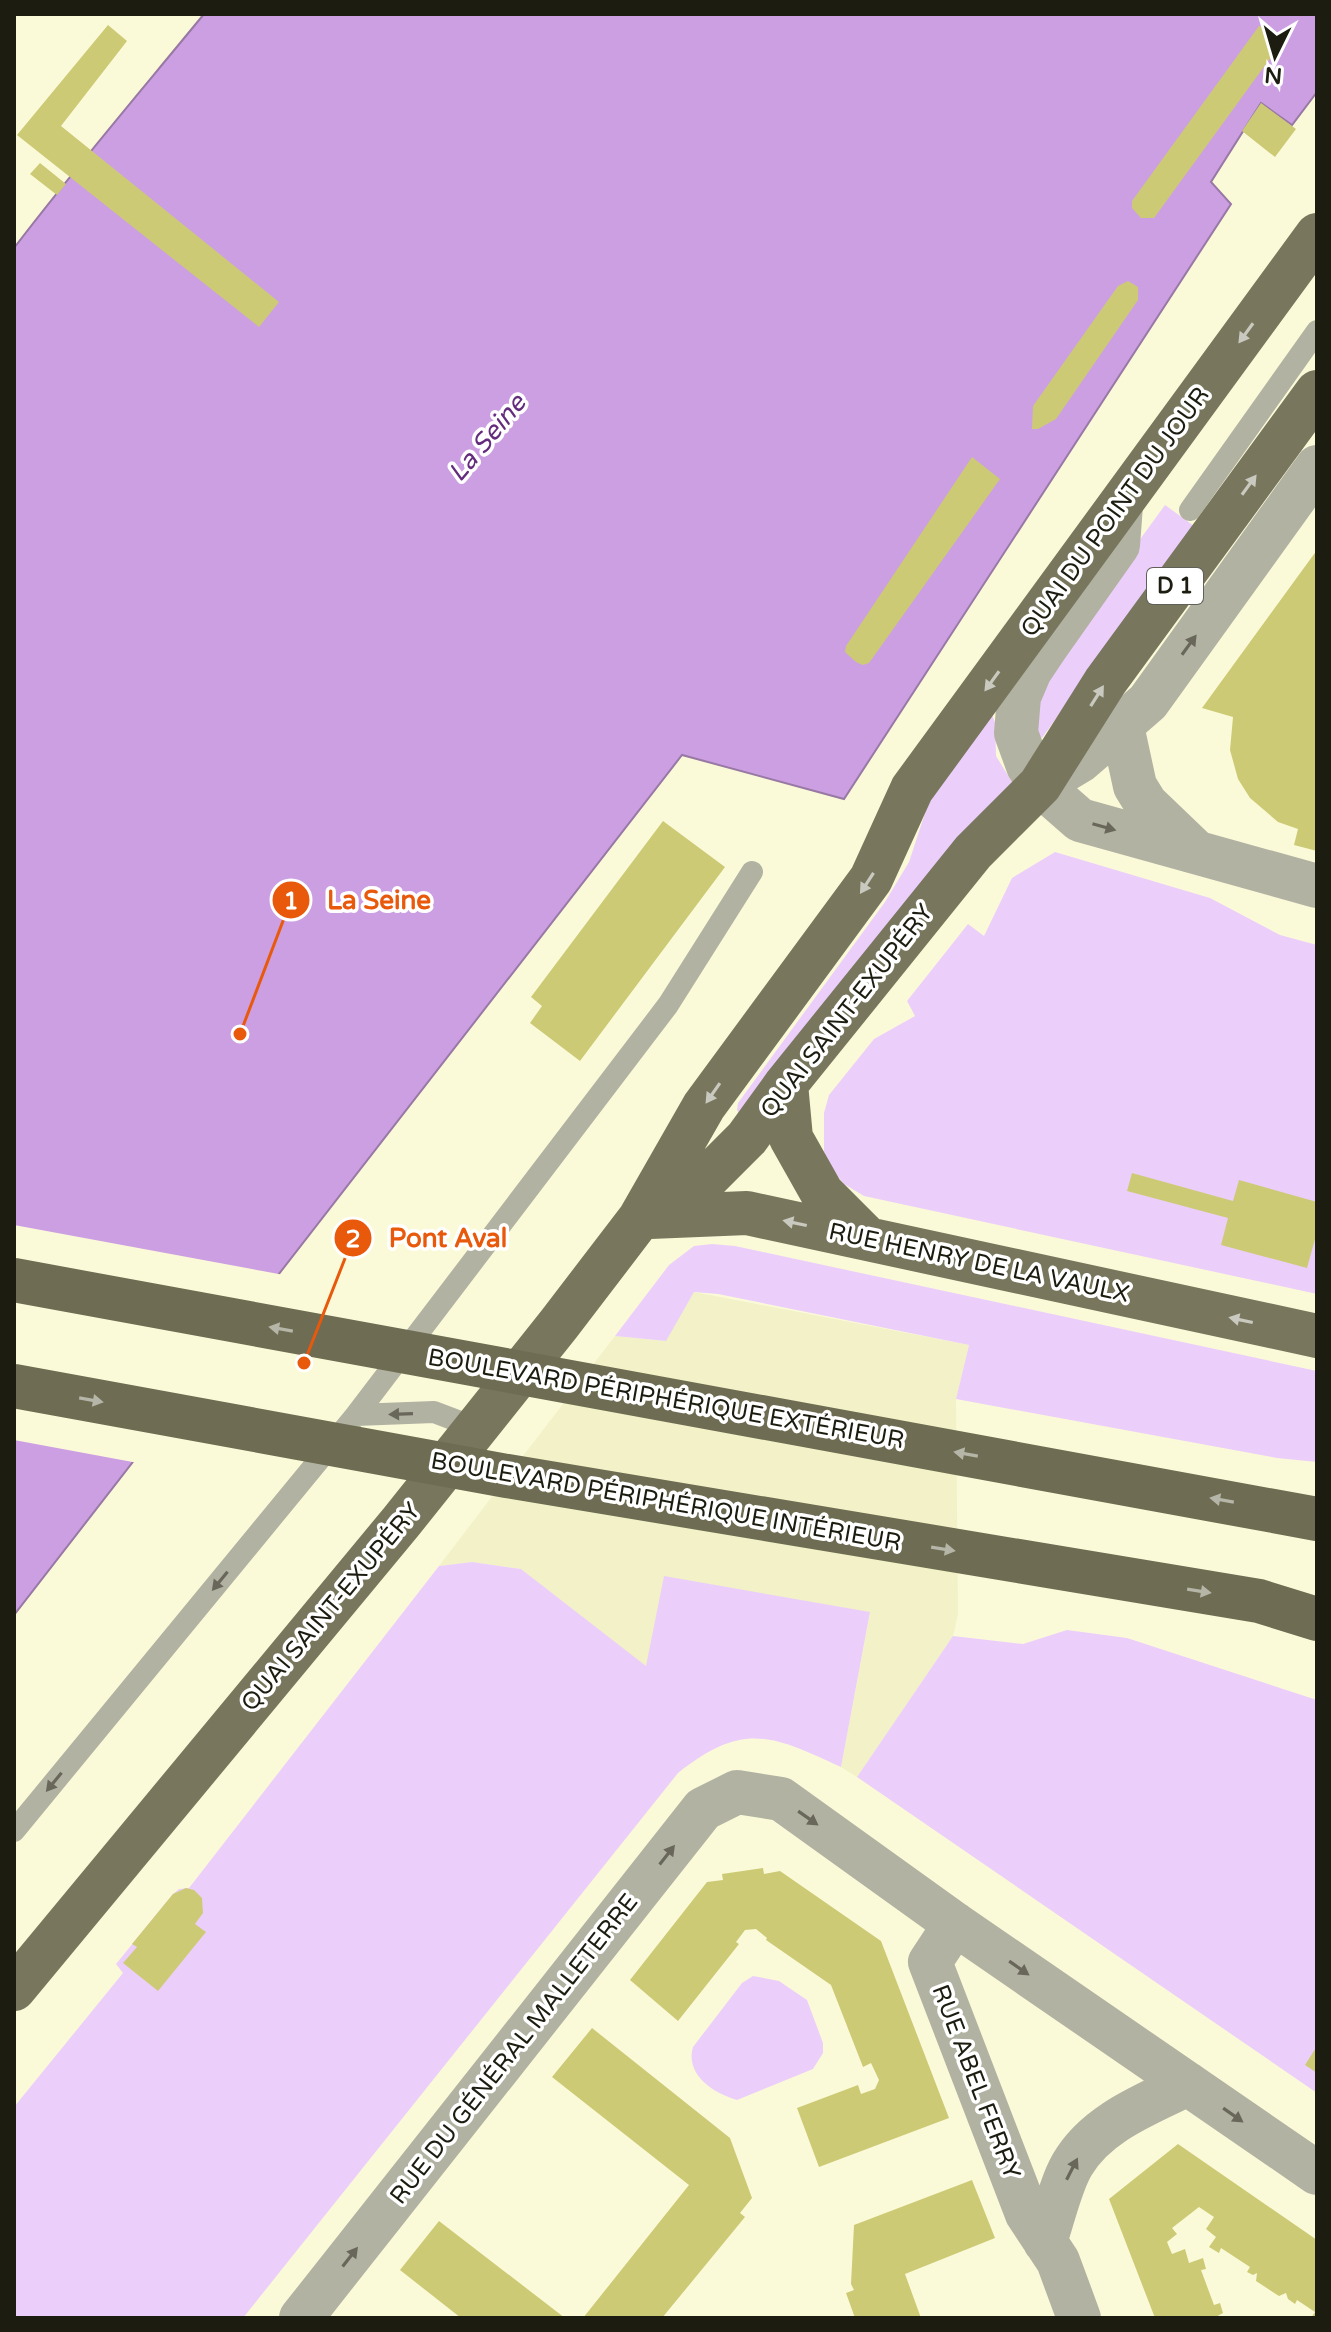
<svg xmlns="http://www.w3.org/2000/svg" width="1331" height="2332" viewBox="0 0 1331 2332" font-family="'Varela Round',sans-serif">
	<style>
		.built { fill: #f2f1c7 }
		.green { fill: #ebcffa }
		.water { fill: #cc9fe3; stroke: #9878a4; stroke-width: 2 }
		.pier { fill: #fbfad8 }
		.building { fill: #cdca76 }
		.lines { fill: none; stroke-linecap: round; stroke-linejoin: round }
		.service { stroke: #b2b2a3; stroke-width: 22 }
		.minor { stroke: #b2b2a3; stroke-width: 44 }
		.primary { stroke: #78775e; stroke-width: 44 }
		.trunk { stroke: #6e6c52; stroke-width: 44 }
		.oneway { fill: #c9c9bf }
		.oneway2 { fill: #68675a }
		.oneway3 { fill: #b6b6a8 }
		.labels { text-anchor: middle; dominant-baseline: central; stroke-width: 7; stroke-linejoin: round; paint-order: stroke }
		.shield { fill: #fff; stroke: #616058; stroke-width: 2 }
		.shield-label { font-size: 22px; font-weight: bold; fill: #1d1c10 }
		.street-label { font-size: 24px; fill: #1d1c10; stroke: #fff }
		.water-label { font-size: 26px; font-style: italic; fill: #632c7c; stroke: #fff }
		.leader { fill: none; stroke: #e8590c; stroke-width: 3 }
		.callout-dot { fill: #e8590c; stroke: #fff; stroke-width: 3 }
		.mark-label { font-size: 24px; text-anchor: middle; font-weight: bold; fill: #fff }
		.callout-label { font-size: 26px; text-anchor: middle; font-weight: bold; fill: #e8590c; stroke: #fff; stroke-width: 7; stroke-linejoin: round; paint-order: stroke }
	</style>
	<rect width="100%" height="100%" fill="#fbfad8"/>
	<path class="built" d="M 694,1292 L 969,1345 L 956,1399 L 958,1614 L 953,1636 L 857,1777 L 841,1767 L 870,1613 L 646,1667 L 521,1569 L 472,1562 L 439,1566 L 615,1336 L 665,1341 Z"/>
	<path class="green" d="M 1165,505 L 1194,526 L 1042,738 L 1036,733 L 1036,687 L 1045,670 Z
		M 992,715 L 995,722 L 996,756 L 1012,782 L 739,1113 L 737,1110 L 738,1103 L 885,902 L 909,862 L 929,801 Z
		M 1055,852 L 1210,898 L 1280,935 L 1317,945 L 1317,1294 L 864,1196 L 844,1184 L 831,1168 L 824,1151 L 824,1113 L 829,1095 L 874,1039 L 915,1016 L 907,1001 L 968,924 L 984,936 L 1012,878 Z
		M 712,1244 L 735,1246 L 1317,1371 L 1317,1462 L 1277,1458 L 956,1399 L 969,1345 L 718,1294 L 694,1292 L 666,1341 L 615,1336 L 669,1265 L 694,1246 Z
		M 472,1562 L 521,1569 L 646,1666 L 664,1576 L 870,1612 L 841,1767 C 772,1735 743,1721 678,1773 L 243,2318 L 14,2318 L 14,2107 L 123,1973 L 116,1964 L 173,1894 L 179,1889 L 189,1888 L 439,1566 Z
		M 1067,1630 L 1127,1638 L 1317,1700 L 1317,2093 L 857,1777 L 953,1636 L 1023,1644 Z
		M 753,1976 L 779,1981 L 807,2000 L 823,2043 L 823,2053 L 813,2069 L 737,2100 C 713,2093 685,2075 693,2047 L 742,1983 Z"/>
	<path class="water" d="M 204,14 L 1317,14 L 1317,92 L 1292,125 L 1261,103 L 1211,182 L 1231,204 L 844,799 L 682,755 L 14,1615 L 14,248 C 75,168 140,92 204,14 Z"/>
	<path class="pier" d="M 14,1225 L 284,1275 L 138,1463 L 14,1440 Z"/>
	<path class="building" d="M 108,25 L 127,41 L 61,126 L 279,302 L 259,327 L 17,135 Z
		M 1259,26 L 1273,29 L 1280,35 L 1282,42 L 1154,218 L 1141,218 L 1132,208 L 1132,201 Z
		M 1261,103 L 1296,129 L 1275,157 L 1242,131 Z
		M 40,163 L 66,184 L 57,195 L 30,174 Z
		M 1128,281 L 1138,287 L 1138,300 L 1056,419 L 1038,429 L 1032,429 L 1033,406 L 1118,286 Z
		M 972,457 L 1000,479 L 869,663 L 863,665 L 856,662 L 845,652 L 846,646 Z
		M 1317,550 L 1317,851 L 1294,845 L 1298,829 L 1278,822 L 1250,798 L 1238,779 L 1230,750 L 1233,717 L 1202,708 Z
		M 663,821 L 725,867 L 580,1061 L 530,1023 L 542,1006 L 531,997 Z
		M 1132,1173 L 1233,1201 L 1239,1180 L 1317,1202 L 1317,1232 L 1307,1268 L 1221,1245 L 1228,1218 L 1127,1191 Z
		M 763,1868 L 764,1874 L 780,1871 L 881,1941 L 949,2118 L 819,2167 L 797,2108 L 858,2085 L 861,2094 L 875,2089 L 879,2080 L 871,2063 L 863,2067 L 831,1985 L 766,1940 L 767,1938 L 756,1929 L 745,1930 L 736,1942 L 739,1944 L 678,2021 L 630,1980 L 707,1882 L 723,1880 L 722,1874 Z
		M 186,1888 L 194,1890 L 202,1898 L 203,1913 L 195,1924 L 206,1932 L 158,1991 L 123,1963 L 137,1947 L 132,1944 L 173,1894 Z
		M 592,2028 L 730,2138 L 752,2198 L 740,2213 L 745,2217 L 662,2318 L 583,2318 L 689,2185 L 552,2077 Z
		M 1317,2046 L 1317,2073 L 1305,2065 Z
		M 1178,2144 L 1317,2240 L 1317,2318 L 1311,2318 L 1315,2312 L 1297,2300 L 1295,2304 L 1288,2299 L 1286,2293 L 1279,2296 L 1256,2281 L 1257,2273 L 1253,2275 L 1247,2272 L 1250,2267 L 1221,2248 L 1219,2253 L 1209,2247 L 1216,2237 L 1206,2229 L 1214,2217 L 1199,2207 L 1172,2228 L 1177,2234 L 1167,2242 L 1172,2254 L 1185,2249 L 1189,2263 L 1203,2258 L 1206,2269 L 1201,2270 L 1214,2305 L 1220,2303 L 1223,2313 L 1214,2318 L 1155,2318 L 1109,2199 Z
		M 972,2180 L 995,2238 L 905,2274 L 921,2318 L 855,2318 L 846,2293 L 854,2290 L 851,2284 L 854,2225 Z
		M 439,2221 L 565,2318 L 461,2318 L 400,2270 Z"/>
	<g class="lines">
		<path class="service" d="M 1190,510 L 1317,331
			M 356,1415 L 668,1005 L 752,872
			M 14,1831 L 356,1415 L 434,1412 L 476,1428"/>
		<path class="minor" d="M 1121,505 L 1118,545 L 1046,647 L 1030,671 L 1019,697 L 1016,733 L 1028,766 L 1040,785 L 1080,820 L 1317,886
			M 1122,726 L 1135,786 L 1146,804 L 1194,850
			M 1040,785 L 1080,761 L 1148,702 L 1317,467
			M 955,1924 L 930,1962 L 1027,2214 L 1058,2261 L 1079,2318
			M 1045,2242 C 1053,2219 1060,2186 1072,2165 C 1096,2123 1147,2104 1188,2084
			M 301,2318 L 703,1809 L 737,1792 L 781,1799 L 955,1924 L 1317,2173"/>
		<path class="primary" d="M 786,1084 L 791,1138 L 822,1193 L 868,1239
			M 642,1217 L 706,1179 L 747,1138 L 786,1084 L 973,852 L 1040,785 L 1105,682 L 1317,392
			M 650,1217 L 747,1213 L 1317,1336
			M 14,1989 L 401,1522 L 559,1324 L 640,1218 L 704,1106 L 871,879 L 912,789 L 1317,235"/>
		<path class="trunk" d="M 14,1280 L 1317,1519
			M 14,1386 L 507,1476 L 1259,1601 L 1317,1619"/>
	</g>
	<defs><path id="oneway-solid" d="M-6-.8H1V-3.2L6.5 0L1 3.2V.8H-6Z" transform="scale(2)"/></defs>
	<g class="oneway">
		<use href="#oneway-solid" transform="translate(1246 333) rotate(126)"/>
		<use href="#oneway-solid" transform="translate(1249 485) rotate(-54)"/>
		<use href="#oneway-solid" transform="translate(992 681) rotate(126)"/>
		<use href="#oneway-solid" transform="translate(1097 696) rotate(-58)"/>
		<use href="#oneway-solid" transform="translate(867 883) rotate(123)"/>
		<use href="#oneway-solid" transform="translate(713 1093) rotate(125)"/>
		<use href="#oneway-solid" transform="translate(795 1223) rotate(-168)"/>
		<use href="#oneway-solid" transform="translate(1241 1320) rotate(-168)"/>
	</g>
	<g class="oneway2">
		<use href="#oneway-solid" transform="translate(1189 645) rotate(-54)"/>
		<use href="#oneway-solid" transform="translate(1104 827) rotate(16)"/>
		<use href="#oneway-solid" transform="translate(401 1414) rotate(178)"/>
		<use href="#oneway-solid" transform="translate(220 1581) rotate(129)"/>
		<use href="#oneway-solid" transform="translate(54 1782) rotate(129)"/>
		<use href="#oneway-solid" transform="translate(808 1818) rotate(35)"/>
		<use href="#oneway-solid" transform="translate(667 1855) rotate(-52)"/>
		<use href="#oneway-solid" transform="translate(1019 1968) rotate(35)"/>
		<use href="#oneway-solid" transform="translate(1233 2115) rotate(35)"/>
		<use href="#oneway-solid" transform="translate(1072 2169) rotate(-63)"/>
		<use href="#oneway-solid" transform="translate(350 2257) rotate(-52)"/>
	</g>
	<g class="oneway3">
		<use href="#oneway-solid" transform="translate(281 1329) rotate(-170)"/>
		<use href="#oneway-solid" transform="translate(91 1400) rotate(10)"/>
		<use href="#oneway-solid" transform="translate(966 1454) rotate(-170)"/>
		<use href="#oneway-solid" transform="translate(1222 1500) rotate(-170)"/>
		<use href="#oneway-solid" transform="translate(943 1549) rotate(9)"/>
		<use href="#oneway-solid" transform="translate(1199 1591) rotate(9)"/>
	</g>
	<g class="labels">
		<rect class="shield" x="1147" y="568" width="56" height="36" rx="6"/>
		<g class="shield-label">
			<text x="1175" y="586">D 1</text>
		</g>
		<g class="street-label">
			<text transform="translate(1115 512) rotate(-54)">QUAI DU POINT DU JOUR</text>
			<text transform="translate(847 1011) rotate(-52)">QUAI SAINT-EXUPÉRY</text>
			<text transform="translate(979 1263) rotate(12)">RUE HENRY DE LA VAULX</text>
			<text transform="translate(666 1399) rotate(10)">BOULEVARD PÉRIPHÉRIQUE EXTÉRIEUR</text>
			<text transform="translate(666 1502) rotate(10)">BOULEVARD PÉRIPHÉRIQUE INTÉRIEUR</text>
			<text transform="translate(331 1607) rotate(-50)">QUAI SAINT-EXUPÉRY</text>
			<text transform="translate(514 2049) rotate(-52)">RUE DU GÉNÉRAL MALLETERRE</text>
			<text transform="translate(976 2082) rotate(69)">RUE ABEL FERRY</text>
		</g>
		<g class="water-label">
			<text transform="translate(487 438) rotate(-50)">La Seine</text>
		</g>
	</g>
	<path class="leader" d="M240 1034L291 900M304 1363L353 1238"/>
	<g class="callout-dot">
		<circle cx="240" cy="1034" r="8"/>
		<circle cx="304" cy="1363" r="8"/>
		<circle cx="291" cy="900" r="20"/>
		<circle cx="353" cy="1238" r="20"/>
	</g>
	<g class="mark-label">
		<text x="291" y="909">1</text>
		<text x="353" y="1247">2</text>
	</g>
	<g class="callout-label">
		<text x="379" y="909">La Seine</text>
		<text x="448" y="1247">Pont Aval</text>
	</g>
	<rect width="1331" height="2332" fill="none" stroke="#1d1c10" stroke-width="32"/>
	<g transform="translate(1275 56) rotate(185)" stroke="#ffffff" stroke-width="6" paint-order="stroke">
	<path d="M0-6L14 30L0 20L-14 30Z" fill="#1d1c10"/>
	<text y="-12" font-size="22" font-weight="bold" text-anchor="middle" fill="#1d1c10">N</text>
	</g>
</svg>
